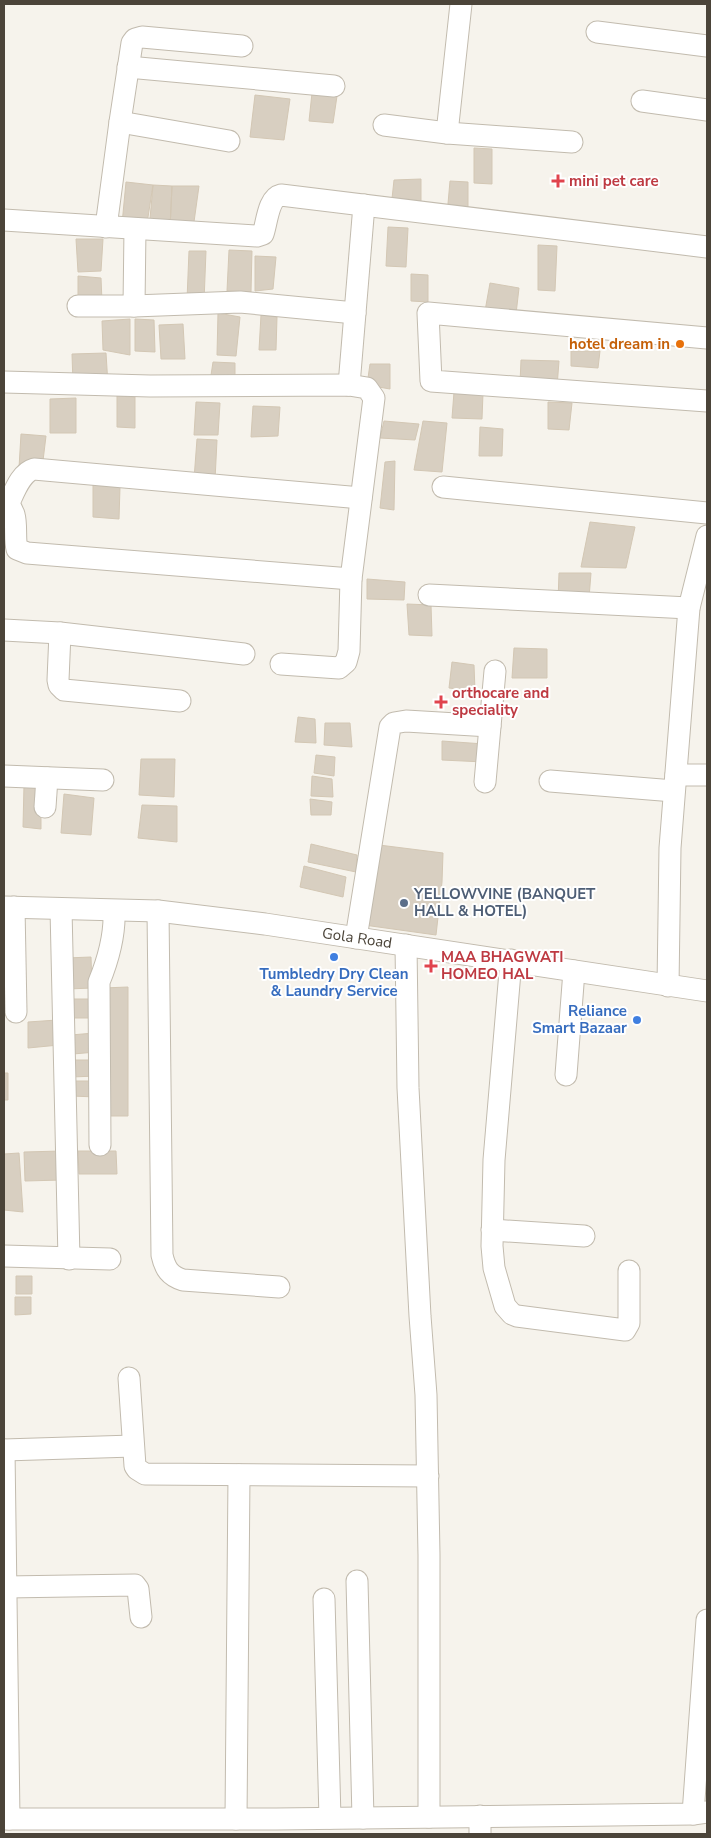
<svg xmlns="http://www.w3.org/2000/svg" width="711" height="1838" viewBox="0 0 711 1838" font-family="'Nunito Sans',sans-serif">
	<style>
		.building { fill: #d8cfc1; stroke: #d3c7b4 }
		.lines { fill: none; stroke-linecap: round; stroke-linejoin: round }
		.minor-casing { stroke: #c2bbae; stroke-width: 23 }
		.minor { stroke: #fff; stroke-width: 21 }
		.health-dot { fill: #e0444e; stroke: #fff; stroke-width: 2 }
		.food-dot { fill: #e8710a; stroke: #fff; stroke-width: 2 }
		.service-dot { fill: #5c6f8a; stroke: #fff; stroke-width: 2 }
		.shop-dot { fill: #3f7fe0; stroke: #fff; stroke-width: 2 }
		.labels { text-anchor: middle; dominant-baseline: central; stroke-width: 4; stroke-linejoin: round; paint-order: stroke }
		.health-label { font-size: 15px; font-weight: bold; fill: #be3a42; stroke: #fff; text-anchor: start }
		.food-label { font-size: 15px; font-weight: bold; fill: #c56008; stroke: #fff; text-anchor: end }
		.service-label { font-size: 15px; font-weight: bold; fill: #4e5e75; stroke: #fff; text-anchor: start }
		.street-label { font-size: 15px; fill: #4b4439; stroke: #fff }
		.shop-label { font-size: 15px; font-weight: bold; fill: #366cbe; stroke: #fff }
	</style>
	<rect width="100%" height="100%" fill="#f6f3ec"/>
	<path class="building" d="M 312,93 L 337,96 L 333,123 L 309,121 Z
		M 255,95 L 290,99 L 284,140 L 250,137 Z
		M 474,148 L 492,149 L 492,184 L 474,183 Z
		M 421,179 L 421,209 L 391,208 L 394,180 Z
		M 450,181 L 468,182 L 468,215 L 447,215 Z
		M 126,182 L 153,185 L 146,230 L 122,224 Z
		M 153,185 L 172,186 L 170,228 L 149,230 Z
		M 172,186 L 199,186 L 193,229 L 170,228 Z
		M 388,227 L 408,228 L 406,267 L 386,266 Z
		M 76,239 L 103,239 L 101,271 L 78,272 Z
		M 538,245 L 557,246 L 555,291 L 538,290 Z
		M 229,250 L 252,251 L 251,292 L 227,291 Z
		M 189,251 L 206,251 L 204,302 L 187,300 Z
		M 255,256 L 276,257 L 273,289 L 255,291 Z
		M 411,274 L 428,275 L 428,302 L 411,301 Z
		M 78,276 L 101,278 L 102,302 L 78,306 Z
		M 490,283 L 519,288 L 516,314 L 485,311 Z
		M 218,313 L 240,317 L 236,356 L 217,355 Z
		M 261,315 L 277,317 L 276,350 L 259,350 Z
		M 130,319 L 130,355 L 103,350 L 102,321 Z
		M 135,319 L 154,320 L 155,352 L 135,351 Z
		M 183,324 L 185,359 L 161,359 L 159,325 Z
		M 571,351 L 600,351 L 598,368 L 571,366 Z
		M 106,353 L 108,385 L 73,384 L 72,354 Z
		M 521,360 L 559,361 L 557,387 L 520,383 Z
		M 213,362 L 235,363 L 235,386 L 210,382 Z
		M 370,364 L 390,364 L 390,389 L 367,385 Z
		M 454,392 L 483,393 L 482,419 L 452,418 Z
		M 117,396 L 135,397 L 135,428 L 117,427 Z
		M 76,398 L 76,433 L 50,433 L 50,399 Z
		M 196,402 L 220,403 L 218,435 L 194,435 Z
		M 548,402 L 572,403 L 569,430 L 548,429 Z
		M 253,406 L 280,407 L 278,436 L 251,437 Z
		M 384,421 L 419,424 L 415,440 L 380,438 Z
		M 423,421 L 447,423 L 442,472 L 414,470 Z
		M 480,427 L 503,429 L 502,456 L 479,456 Z
		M 21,434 L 46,436 L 42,469 L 19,468 Z
		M 197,439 L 217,440 L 215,480 L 194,479 Z
		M 395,461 L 394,510 L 380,508 L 385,462 Z
		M 93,485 L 120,487 L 119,519 L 93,517 Z
		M 590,522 L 635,527 L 626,568 L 581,567 Z
		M 559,573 L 591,573 L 589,598 L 558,601 Z
		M 367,579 L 405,582 L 404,600 L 367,599 Z
		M 407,604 L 431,605 L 432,636 L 409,635 Z
		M 514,648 L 547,649 L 547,678 L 512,678 Z
		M 452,662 L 474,665 L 475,691 L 449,688 Z
		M 298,717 L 315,719 L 316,743 L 295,742 Z
		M 325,723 L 350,723 L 352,747 L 324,745 Z
		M 442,741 L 484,744 L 484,762 L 442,760 Z
		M 316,755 L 335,757 L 334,776 L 314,773 Z
		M 141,759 L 175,759 L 174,797 L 139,795 Z
		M 312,776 L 332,779 L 333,797 L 311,796 Z
		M 24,785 L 41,788 L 41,829 L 23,827 Z
		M 64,794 L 94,798 L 91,835 L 61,833 Z
		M 310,799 L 332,802 L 331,815 L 311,815 Z
		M 142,805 L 177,806 L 177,842 L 138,838 Z
		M 311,844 L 357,855 L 356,872 L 308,862 Z
		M 379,845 L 443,853 L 442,882 L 436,935 L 364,925 Z
		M 304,866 L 346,877 L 343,897 L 300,887 Z
		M 91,957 L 92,988 L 68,989 L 66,958 Z
		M 128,987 L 128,1116 L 103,1116 L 103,988 Z
		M 69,999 L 94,999 L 95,1018 L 69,1018 Z
		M 57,1020 L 59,1045 L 28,1048 L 28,1022 Z
		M 94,1033 L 96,1052 L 73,1054 L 71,1035 Z
		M 71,1060 L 97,1060 L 97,1076 L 71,1077 Z
		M 4,1073 L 8,1073 L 8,1100 L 4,1100 Z
		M 71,1081 L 97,1081 L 97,1097 L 71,1096 Z
		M 61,1151 L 62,1180 L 25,1181 L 24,1152 Z
		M 78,1151 L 116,1151 L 117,1174 L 79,1174 Z
		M 19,1153 L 23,1212 L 4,1210 L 4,1154 Z
		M 16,1276 L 32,1276 L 32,1294 L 16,1294 Z
		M 15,1297 L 31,1297 L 31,1314 L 15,1315 Z"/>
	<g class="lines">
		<defs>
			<g id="minor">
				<path d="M 597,32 L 707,46"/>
				<path d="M 128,67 L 334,86"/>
				<path d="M 642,101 L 707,110"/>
				<path d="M 120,122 L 229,141"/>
				<path d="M 384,125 L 447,133 L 572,142"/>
				<path d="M 447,133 L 461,4"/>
				<path d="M 4,220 L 257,236 L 263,234 C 267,223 268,198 281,195 L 707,247"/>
				<path d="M 106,227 L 120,122 L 132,43 L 135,39 L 142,37 L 242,46"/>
				<path d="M 78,306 L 134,306 L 240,302 L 355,313"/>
				<path d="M 134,306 L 135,229"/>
				<path d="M 707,338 L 428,313 L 431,381 L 707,401"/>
				<path d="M 4,382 L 150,386 L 349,385 L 367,388 L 374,398 L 351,579 L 349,651 L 346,662 L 339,668 L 281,664"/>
				<path d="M 349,385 L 364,205"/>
				<path d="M 443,487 L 707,513"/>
				<path d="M 4,503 C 21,510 13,534 17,549 L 27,553 L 351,579"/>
				<path d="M 8,505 C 14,493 20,473 34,469 L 361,498"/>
				<path d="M 429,595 L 689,608"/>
				<path d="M 4,630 L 60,633 L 244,654"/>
				<path d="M 60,633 L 58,680 L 59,685 L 64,690 L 180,701"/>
				<path d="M 676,775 L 707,775"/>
				<path d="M 4,776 L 103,780"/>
				<path d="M 550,781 L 674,791"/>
				<path d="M 485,782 L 495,671"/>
				<path d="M 45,807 L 47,778"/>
				<path id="s1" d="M 4,907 L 158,911 L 265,924 L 707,991"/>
				<path d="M 14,907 L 16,1012"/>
				<path d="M 61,909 L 69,1259"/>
				<path d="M 158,911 L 162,1255 C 165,1269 170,1276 183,1280 L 279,1287"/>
				<path d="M 356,938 L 390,727 L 394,723 L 406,721 L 490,726"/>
				<path d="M 406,945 L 408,1088 L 420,1316 L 426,1395 L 429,1555 L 429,1817"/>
				<path d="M 511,960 L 494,1160 L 492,1246 L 494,1268 L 505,1306 L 512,1314 L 517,1316 L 625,1330 L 629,1323 L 629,1271"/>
				<path d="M 668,986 L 670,848 L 689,608 L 707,536"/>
				<path d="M 566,1075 L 574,971"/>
				<path d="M 100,1145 L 99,982 C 108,960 115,935 114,911"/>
				<path d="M 492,1230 L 584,1236"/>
				<path d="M 4,1256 L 110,1259"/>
				<path d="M 129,1378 L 135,1466 L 137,1469 L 145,1474 L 428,1476"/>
				<path d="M 4,1450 L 9,1819"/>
				<path d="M 4,1450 L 133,1446"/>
				<path d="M 357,1581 L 363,1818"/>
				<path d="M 6,1587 L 135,1585 L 138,1589 L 141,1617"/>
				<path d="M 324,1599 L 330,1818"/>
				<path d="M 693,1814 L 707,1620"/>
				<path d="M 480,1816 L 480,1834"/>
				<path d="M 4,1819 L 276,1819 L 693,1814 L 707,1812"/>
				<path d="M 236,1819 L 239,1475"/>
			</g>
		</defs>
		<use href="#minor" class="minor-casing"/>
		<use href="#minor" class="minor"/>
	</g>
	<g class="health-dot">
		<path d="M555.5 173.5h5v5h5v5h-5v5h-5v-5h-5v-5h5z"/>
		<path d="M438.5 694.5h5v5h5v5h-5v5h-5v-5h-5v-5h5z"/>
		<path d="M428.5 958.5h5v5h5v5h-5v5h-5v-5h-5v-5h5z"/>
	</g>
	<circle class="food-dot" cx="680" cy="344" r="5"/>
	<circle class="service-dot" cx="404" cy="903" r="5"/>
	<g class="shop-dot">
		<circle cx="334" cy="957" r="5"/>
		<circle cx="637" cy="1020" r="5"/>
	</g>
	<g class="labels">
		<g class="health-label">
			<text x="569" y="181">mini pet care</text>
			<text x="452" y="693">orthocare and<tspan x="452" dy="17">speciality</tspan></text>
			<text x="441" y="957">MAA BHAGWATI<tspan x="441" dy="17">HOMEO HAL</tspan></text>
		</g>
		<g class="food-label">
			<text x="670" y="344">hotel dream in</text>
		</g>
		<g class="service-label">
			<text x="414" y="894">YELLOWVINE (BANQUET<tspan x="414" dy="17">HALL &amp; HOTEL)</tspan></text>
		</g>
		<g class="street-label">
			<text stroke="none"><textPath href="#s1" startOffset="355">Gola Road</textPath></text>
		</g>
		<g class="shop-label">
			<text x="334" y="974">Tumbledry Dry Clean<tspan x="334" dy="17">&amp; Laundry Service</tspan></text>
			<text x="627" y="1011" text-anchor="end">Reliance<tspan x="627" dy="17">Smart Bazaar</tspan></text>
		</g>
	</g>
	<rect width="711" height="1838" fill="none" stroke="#4b4439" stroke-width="10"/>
</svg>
